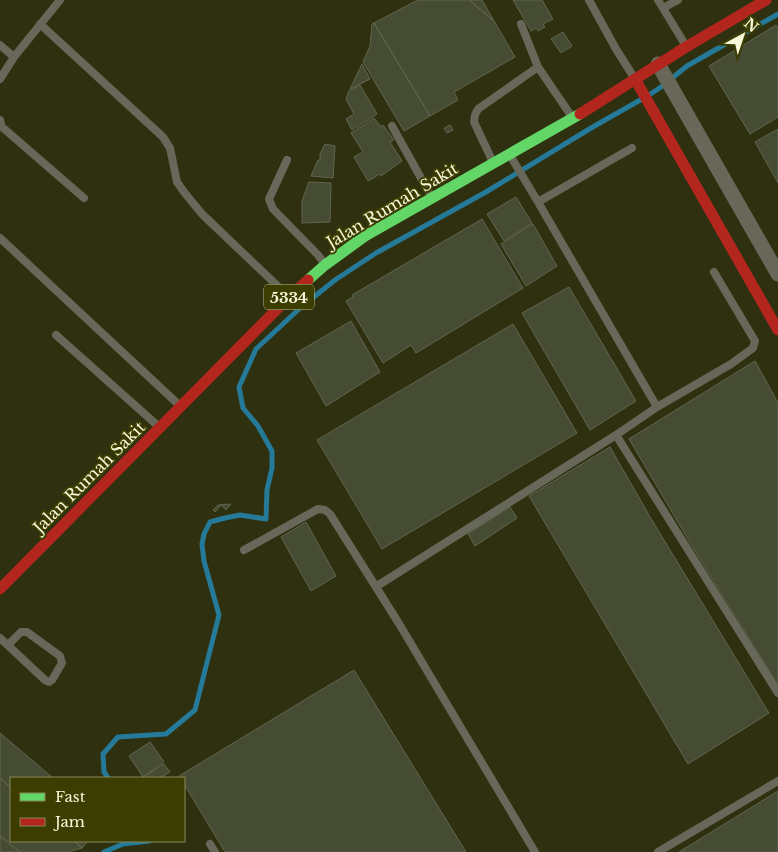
<svg xmlns="http://www.w3.org/2000/svg" width="778" height="852" viewBox="0 0 778 852" font-family="'Libre Baskerville',serif">
	<style>
		.lines { fill: none; stroke-linecap: round; stroke-linejoin: round }
		.stream { stroke: #267a99; stroke-width: 5 }
		.building { fill: #464b33; stroke: #61664e }
		.lane { stroke: #676859; stroke-width: 8 }
		.street { stroke: #676859; stroke-width: 15 }
		.fast { stroke: #63d668; stroke-width: 11 }
		.jam { stroke: #b3261e; stroke-width: 11 }
		.labels { text-anchor: middle; dominant-baseline: central; stroke-width: 4; stroke-linejoin: round; paint-order: stroke }
		.shield { fill: #3c3d01; stroke: #bec09a; stroke-width: 1 }
		.shield-label { font-size: 15px; font-weight: bold; fill: #f6f8db }
		.street-label { font-size: 16px; fill: #f6f8db; stroke: #3c3d01 }
	</style>
	<rect width="100%" height="100%" fill="#2f300f"/>
	<g class="lines">
		<path class="stream" d="M 649,95 L 661,87 L 687,66 L 778,14
			M 108,778 L 104,772 L 103,754 L 118,737 L 166,734 L 195,710 L 219,615 L 204,561 L 202,544 L 204,534 L 210,522 L 225,518 L 240,515 L 266,519 L 267,490 L 272,468 L 272,451 L 258,426 L 243,408 L 239,387 L 256,349 L 299,309 L 335,280 L 376,253 L 486,192 L 591,128 L 642,99
			M 104,852 L 123,844 L 149,841"/>
	</g>
	<path class="building" d="M 418,0 L 469,0 L 494,21 L 515,57 L 454,92 L 458,100 L 430,116 L 374,23 Z
		M 469,0 L 482,0 L 494,21 Z
		M 513,0 L 542,0 L 553,19 L 543,24 L 545,27 L 538,31 L 536,28 L 531,31 Z
		M 374,23 L 430,116 L 404,131 L 363,62 L 370,46 L 372,24 Z
		M 776,25 L 778,28 L 778,117 L 750,134 L 709,66 Z
		M 563,32 L 572,46 L 561,53 L 551,39 Z
		M 362,64 L 370,79 L 350,89 Z
		M 360,85 L 377,114 L 352,130 L 346,119 L 354,114 L 346,99 L 349,91 Z
		M 374,118 L 381,127 L 383,125 L 394,140 L 390,142 L 402,161 L 381,176 L 380,174 L 368,181 L 354,157 L 363,152 L 351,133 Z
		M 450,125 L 453,130 L 447,133 L 444,128 Z
		M 778,129 L 778,183 L 755,142 Z
		M 325,144 L 335,146 L 333,178 L 311,176 L 318,160 L 320,160 L 320,154 Z
		M 309,182 L 331,183 L 330,222 L 302,223 L 302,201 Z
		M 516,197 L 532,223 L 504,241 L 487,214 Z
		M 482,219 L 523,288 L 416,353 L 411,345 L 383,363 L 346,301 L 353,297 L 352,295 Z
		M 533,224 L 557,266 L 526,286 L 501,244 Z
		M 569,287 L 636,401 L 590,430 L 522,313 Z
		M 351,321 L 380,372 L 326,406 L 296,353 Z
		M 513,324 L 577,433 L 382,549 L 317,440 Z
		M 755,361 L 778,403 L 778,685 L 692,546 L 629,439 Z
		M 610,447 L 653,522 L 769,713 L 688,764 L 529,496 Z
		M 231,504 L 226,510 L 221,505 L 215,512 L 213,510 L 218,505 Z
		M 510,507 L 517,518 L 475,546 L 468,534 Z
		M 306,522 L 336,576 L 311,591 L 281,537 Z
		M 354,670 L 466,852 L 225,852 L 184,784 L 184,778 L 180,778 L 179,776 Z
		M 0,733 L 53,778 L 11,778 L 11,788 L 0,778 Z
		M 150,742 L 164,762 L 143,777 L 129,756 Z
		M 164,764 L 170,772 L 160,778 L 147,778 L 145,776 Z
		M 0,778 L 11,788 L 11,841 L 74,841 L 82,848 L 68,852 L 20,852 L 0,836 Z
		M 778,791 L 778,852 L 679,852 Z
		M 0,836 L 20,852 L 0,852 Z
		M 74,841 L 88,841 L 82,848 Z"/>
	<g class="lines">
		<path class="lane" d="M 589,0 L 616,49 L 633,76
			M 658,0 L 686,46
			M 663,8 L 678,0
			M 40,24 L 163,137 L 170,148 L 177,182 L 184,192 L 202,214 L 288,296
			M 0,45 L 14,57
			M 538,67 L 572,117
			M 0,79 L 14,57 L 60,0
			M 0,120 L 2,127 L 84,198
			M 392,126 L 431,196
			M 287,160 L 269,199 L 273,209 L 318,255 L 324,263
			M 492,160 L 474,122 L 475,115 L 478,109 L 538,67 L 521,24
			M 538,202 L 632,148
			M 0,238 L 178,404
			M 56,335 L 157,425
			M 657,407 L 731,364 L 753,348 L 755,341 L 714,272
			M 616,435 L 778,693
			M 244,550 L 318,509 L 325,510 L 330,514 L 398,622 L 535,852
			M 377,586 L 616,435 L 657,407 L 538,202 L 511,157
			M 0,638 L 45,680 L 49,682 L 52,680 L 62,663 L 60,656 L 27,632 L 21,632 L 8,645
			M 210,844 L 215,852
			M 658,852 L 778,781"/>
		<path class="street" d="M 658,64 L 778,274"/>
		<path class="fast" d="M 308,280 L 325,265 L 365,236 L 580,114"/>
		<path class="jam" d="M 635,79 L 778,330
			M 580,114 L 686,47 L 766,0
			M 0,589 L 289,297 L 308,280"/>
	</g>
	<g class="labels">
		<rect class="shield" x="264" y="284.5" width="50" height="25" rx="4"/>
		<g class="shield-label">
			<text x="289" y="297">5334</text>
		</g>
		<g class="street-label">
			<text transform="translate(392 205) rotate(-31)">Jalan Rumah Sakit</text>
			<text transform="translate(89 477) rotate(-45)">Jalan Rumah Sakit</text>
		</g>
	</g>
	<rect x="10" y="777" width="175" height="65" fill="#3c3d01" stroke="#868858"/>
	<rect x="20" y="793" width="25" height="8" fill="#63d668" stroke="#868858"/>
	<text x="55" y="802" font-size="15" fill="#f6f8db">Fast</text>
	<rect x="20" y="818" width="25" height="8" fill="#b3261e" stroke="#868858"/>
	<text x="55" y="827" font-size="15" fill="#f6f8db">Jam</text>
	<g transform="translate(743 35) rotate(40)" stroke="#3c3d01" stroke-width="4" paint-order="stroke">
	<path d="M0-4L9 19L0 12L-9 19Z" fill="#f6f8db"/>
	<text y="-8" font-size="14" font-weight="bold" text-anchor="middle" fill="#f6f8db">N</text>
	</g>
</svg>
